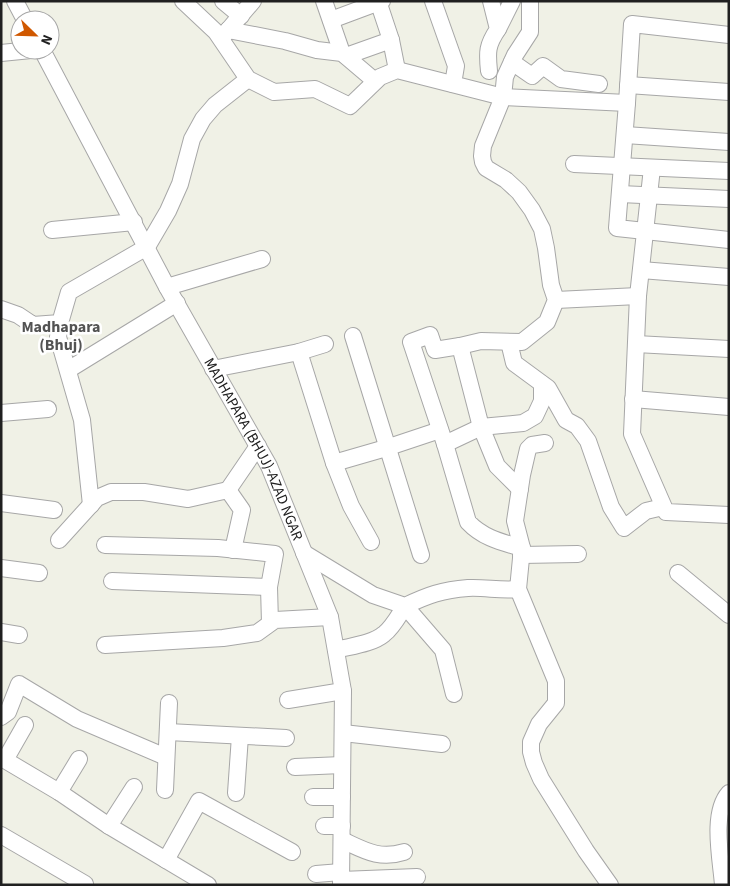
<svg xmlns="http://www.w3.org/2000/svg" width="730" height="886" viewBox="0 0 730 886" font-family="'Source Sans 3',sans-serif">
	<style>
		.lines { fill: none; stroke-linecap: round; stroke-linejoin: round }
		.minor-casing { stroke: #a7a7a7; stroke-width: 18 }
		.minor { stroke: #fff; stroke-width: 16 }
		.labels { text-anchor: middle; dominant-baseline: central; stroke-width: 5; stroke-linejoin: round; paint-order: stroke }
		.street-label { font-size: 15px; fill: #202020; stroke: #fff }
		.neighbourhood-label { font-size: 16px; font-weight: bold; fill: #535353; stroke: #fff }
	</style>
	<rect width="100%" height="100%" fill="#f0f1e6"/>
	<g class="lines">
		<defs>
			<g id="minor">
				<path d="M 15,1 L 25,20"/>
				<path d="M 183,1 L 216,32 L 248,79 L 274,92 L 315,89 L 350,106 L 380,77 L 397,70 L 503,97 L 627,103"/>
				<path d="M 223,1 L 241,16"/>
				<path d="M 324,1 L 342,53"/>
				<path d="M 378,1 L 391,40 L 397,70"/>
				<path d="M 433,1 L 456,66 L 453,84"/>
				<path d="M 331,20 L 382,1"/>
				<path d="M 498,29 L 512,1"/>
				<path d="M 228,30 L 285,41 L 317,50 L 342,53 L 375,81"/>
				<path d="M 224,35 L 253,1"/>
				<path d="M 729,35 L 632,24 L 627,103 L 617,228 L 729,240"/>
				<path id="s1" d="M 42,50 L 167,287 L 269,466 L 330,617 L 343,691 L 341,885"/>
				<path d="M 1,53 L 31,50"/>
				<path d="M 346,56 L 391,40"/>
				<path d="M 512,62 L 532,76 L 543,66 L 561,79 L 599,84"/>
				<path d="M 489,71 C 487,52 487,45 498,29 L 491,1"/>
				<path d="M 628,85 L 729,92"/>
				<path d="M 625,135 L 729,142"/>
				<path d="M 574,164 L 729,171"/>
				<path d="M 652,168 L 638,296 L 632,434 L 666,512 L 729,515"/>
				<path d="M 620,194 L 729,199"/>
				<path d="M 52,230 L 134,222"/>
				<path d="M 641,270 L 729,277"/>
				<path d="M 167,287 L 262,259"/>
				<path d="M 556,300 L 638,296"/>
				<path d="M 1,309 L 18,315 L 33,325 L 60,323 L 69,292 L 147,247 L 168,211 L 180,184 L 192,139 L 203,119 L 215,105 L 248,79"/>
				<path d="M 60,323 L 58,337 L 82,420 L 91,505"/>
				<path d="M 353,336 L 421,555"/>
				<path d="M 509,342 L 514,363 L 548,388 L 566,420 L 577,426 L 588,441 L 611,507 L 624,528 L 646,511 L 663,507"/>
				<path d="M 636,344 L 729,349"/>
				<path d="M 460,346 L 481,427 L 497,466 L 520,489"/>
				<path d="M 299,352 L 334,463 L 351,506 L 371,542"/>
				<path d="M 213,369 L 299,352 L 325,344"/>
				<path d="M 68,370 L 177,303"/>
				<path d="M 633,399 L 729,407"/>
				<path d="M 1,413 L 48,409"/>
				<path d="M 545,443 L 532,445 L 528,449 L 522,475 L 515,521 L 522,548 L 518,589 L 556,681 L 556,703 L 539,724 L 531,742 L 531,752 L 534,763 L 541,779 L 586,851 L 610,885"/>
				<path d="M 445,444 L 481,427 L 523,423 L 535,416 L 542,401 L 542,384"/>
				<path d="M 334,463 L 386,448 L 440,430"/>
				<path d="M 228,490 L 258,446"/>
				<path d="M 1,503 L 54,510"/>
				<path d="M 59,540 L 97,498 L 111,492 L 144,492 L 188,499 L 228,490 L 242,510 L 233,550"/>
				<path d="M 105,545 L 218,548 L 275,554 L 269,587 L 270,623"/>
				<path d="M 522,548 C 501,542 483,538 468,522 L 445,444 L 411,342 L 430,335 L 435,350 L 460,346 L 481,341 L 522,342 L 547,322 L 556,300 L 551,285 L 546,248 L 542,229 L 532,210 L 519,192 L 506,180 L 486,168 L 483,162 L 482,156 L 483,146 L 503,97 L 505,77 L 515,55 L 530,32 L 530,1"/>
				<path d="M 304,553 L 373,595 L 405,606 C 428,595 442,590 468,588 C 485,587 501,591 518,589"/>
				<path d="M 521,555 L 578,554"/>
				<path d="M 1,568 L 39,573"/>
				<path d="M 678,573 L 729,615"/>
				<path d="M 112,581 L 269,587"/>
				<path d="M 1,632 L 19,635"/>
				<path d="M 105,645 L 223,638 L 257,633 L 275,620 L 330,617"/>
				<path d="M 336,650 C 351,646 372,644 384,634 C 393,627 399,615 405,606 L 443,650 L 454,694"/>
				<path d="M 288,700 L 343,691"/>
				<path d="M 1,717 L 8,712 L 19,684 L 77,719 L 166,757"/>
				<path d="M 25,725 L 5,760 L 59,792 L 109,826 L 208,885"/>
				<path d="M 168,732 L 286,738"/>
				<path d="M 343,733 L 442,744"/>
				<path d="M 295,767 L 342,765"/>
				<path d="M 165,790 L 169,703"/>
				<path d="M 59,792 L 79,759"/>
				<path d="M 236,793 L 240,736"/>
				<path d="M 313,797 L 342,797"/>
				<path d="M 109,826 L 134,787"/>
				<path d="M 324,826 L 342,826"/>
				<path d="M 1,835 L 85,884"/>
				<path d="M 342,840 C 364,850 379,860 404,852"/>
				<path d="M 166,860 L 199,801 L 292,852"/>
				<path d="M 316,874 L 341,872"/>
				<path d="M 341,880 L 417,877"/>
				<path d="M 723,885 C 721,859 711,813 729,793"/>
			</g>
		</defs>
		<use href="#minor" class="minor-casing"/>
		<use href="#minor" class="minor"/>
	</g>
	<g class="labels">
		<g class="street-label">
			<text stroke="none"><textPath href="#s1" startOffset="452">MADHAPARA (BHUJ)-AZAD NGAR</textPath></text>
		</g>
		<g class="neighbourhood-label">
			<text x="61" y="327">Madhapara<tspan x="61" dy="18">(Bhuj)</tspan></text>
		</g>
	</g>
	<rect width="730" height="886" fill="none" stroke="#202020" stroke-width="5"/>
	<g transform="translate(35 35) rotate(113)"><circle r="24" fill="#ffffff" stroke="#a6a6a6"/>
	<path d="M0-4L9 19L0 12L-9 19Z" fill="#d05800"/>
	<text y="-8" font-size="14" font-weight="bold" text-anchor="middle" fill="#202020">N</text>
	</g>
</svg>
